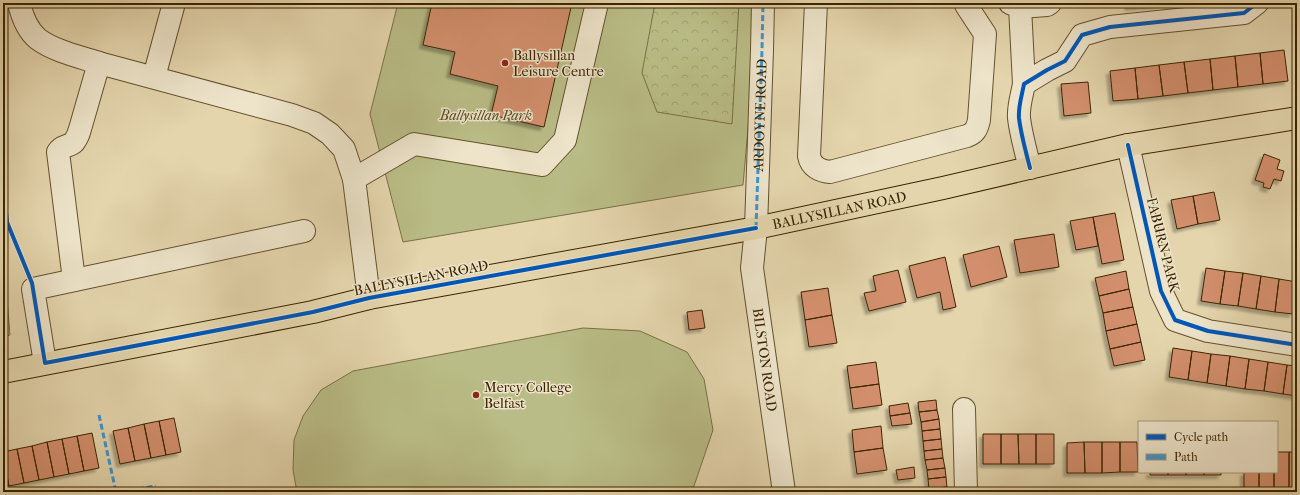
<svg xmlns="http://www.w3.org/2000/svg" width="1300" height="495" viewBox="0 0 1300 495" font-family="'IM FELL French Canon',serif">
	<style>
		.green { fill: #b9bc86; stroke: #7a7044 }
		.forest { fill: url(#forest-crowns); stroke: #7a7044 }
		.building { fill: #d38f6d; stroke: #3b2501; filter: url(#shadow) }
		.lines { fill: none; stroke-linecap: round; stroke-linejoin: round }
		.minor-casing { stroke: #65512c; stroke-width: 24 }
		.highway-casing { stroke: #3b2501; stroke-width: 24 }
		.minor { stroke: #ede4ca; stroke-width: 22 }
		.highway { stroke: #e4d5ad; stroke-width: 22 }
		.quiet { stroke: #3e95d0; stroke-width: 3; stroke-dasharray: 6 3; stroke-linecap: butt }
		.cycleway-casing { stroke: #ede4ca; stroke-width: 6 }
		.cycleway { stroke: #0057b8; stroke-width: 4 }
		.poi-dot { fill: #8f2418; stroke: #ede4ca; stroke-width: 1.5 }
		.labels { text-anchor: middle; dominant-baseline: central; stroke-width: 3; stroke-linejoin: round; paint-order: stroke }
		.poi-label { font-size: 14px; fill: #3b2501; stroke: #ede4ca; text-anchor: start }
		.park-label { font-size: 14px; font-style: italic; fill: #5a4b22; stroke: #ede4ca }
		.street-label { font-size: 14px; fill: #3b2501; stroke: #ede4ca }
	</style>
	<defs>
		<pattern id="forest-crowns" width="20" height="18" patternUnits="userSpaceOnUse"><rect width="20" height="18" fill="#b9bc86"/><path d="M2 6a3 3 0 1 1 6 0M12 15a3 3 0 1 1 6 0" fill="none" stroke="#a0a172"/></pattern>
		<filter id="shadow"><feDropShadow dx="-3.5" dy="3.5" stdDeviation="1" flood-color="#0004"/></filter>
	</defs>
	<rect width="100%" height="100%" fill="#e4d5ad"/>
	<filter id="stains"><feTurbulence type="fractalNoise" baseFrequency=".005" numOctaves="4"/><feColorMatrix values="0 0 0 0 .2 0 0 0 0 .09 0 0 0 0 .02 0 0 0 .5 -.17"/></filter>
	<radialGradient id="worn" r=".72"><stop offset=".6" stop-color="#630" stop-opacity="0"/><stop offset="1" stop-color="#630" stop-opacity=".3"/></radialGradient>
	<path class="green" d="M 398,3 L 755,3 L 755,50 L 743,185 L 403,242 L 370,114 Z
		M 3,249 L 10,335 L 3,337 Z
		M 583,328 L 640,331 L 687,352 L 704,379 L 713,430 L 694,486 L 683,492 L 297,492 L 293,470 L 294,440 L 303,416 L 321,390 L 353,371 Z"/>
	<path class="forest" d="M 655,3 L 739,3 L 732,124 L 657,112 L 642,73 Z"/>
	<path class="building" d="M 432,3 L 572,3 L 544,127 L 491,115 L 498,86 L 450,74 L 455,52 L 423,45 Z
		M 1128,3 L 1161,3 L 1161,4 L 1129,7 Z
		M 1284,50 L 1288,81 L 1263,84 L 1260,53 Z
		M 1260,53 L 1263,84 L 1238,87 L 1235,56 Z
		M 1235,56 L 1238,87 L 1213,90 L 1210,59 Z
		M 1210,59 L 1213,90 L 1188,93 L 1184,62 Z
		M 1184,62 L 1188,93 L 1163,96 L 1159,65 Z
		M 1159,65 L 1163,96 L 1138,99 L 1135,68 Z
		M 1135,68 L 1138,99 L 1113,101 L 1110,71 Z
		M 1088,82 L 1091,113 L 1064,116 L 1061,84 Z
		M 1264,154 L 1280,160 L 1277,169 L 1284,171 L 1281,181 L 1274,179 L 1270,189 L 1263,187 L 1264,183 L 1255,180 Z
		M 1214,192 L 1220,220 L 1198,224 L 1193,196 Z
		M 1193,196 L 1198,224 L 1177,229 L 1171,200 Z
		M 1115,213 L 1124,260 L 1102,264 L 1093,217 Z
		M 1093,217 L 1098,246 L 1076,250 L 1070,221 Z
		M 1054,234 L 1059,267 L 1020,273 L 1014,240 Z
		M 999,246 L 1007,277 L 971,287 L 963,255 Z
		M 945,257 L 956,307 L 943,310 L 940,292 L 917,298 L 909,266 Z
		M 1206,268 L 1225,271 L 1220,304 L 1201,301 Z
		M 898,270 L 906,302 L 869,311 L 864,293 L 876,291 L 873,276 Z
		M 1126,271 L 1129,289 L 1099,296 L 1095,278 Z
		M 1225,271 L 1243,273 L 1238,306 L 1220,304 Z
		M 1243,273 L 1261,276 L 1256,309 L 1238,306 Z
		M 1261,276 L 1279,279 L 1275,312 L 1256,309 Z
		M 1279,279 L 1297,282 L 1293,314 L 1275,312 Z
		M 828,288 L 832,315 L 805,320 L 801,292 Z
		M 1129,289 L 1133,307 L 1103,313 L 1099,296 Z
		M 1133,307 L 1137,324 L 1106,331 L 1103,313 Z
		M 702,310 L 705,328 L 689,330 L 687,312 Z
		M 832,315 L 837,343 L 809,347 L 805,320 Z
		M 1137,324 L 1141,342 L 1110,349 L 1106,331 Z
		M 1141,342 L 1145,360 L 1114,366 L 1110,349 Z
		M 1173,348 L 1192,351 L 1188,380 L 1169,377 Z
		M 1192,351 L 1211,354 L 1207,383 L 1188,380 Z
		M 1211,354 L 1230,356 L 1226,386 L 1207,383 Z
		M 1230,356 L 1249,359 L 1245,389 L 1226,386 Z
		M 1249,359 L 1268,362 L 1264,391 L 1245,389 Z
		M 876,362 L 879,384 L 850,388 L 847,366 Z
		M 1268,362 L 1287,365 L 1283,394 L 1264,391 Z
		M 1287,365 L 1297,366 L 1297,396 L 1283,394 Z
		M 879,384 L 882,405 L 853,409 L 850,388 Z
		M 936,400 L 937,410 L 919,412 L 918,402 Z
		M 908,403 L 910,413 L 890,416 L 889,406 Z
		M 937,410 L 939,419 L 921,422 L 919,412 Z
		M 910,413 L 912,424 L 892,426 L 890,416 Z
		M 174,418 L 181,452 L 166,455 L 159,421 Z
		M 939,419 L 940,429 L 922,431 L 921,422 Z
		M 159,421 L 166,455 L 151,458 L 144,424 Z
		M 144,424 L 151,458 L 135,461 L 128,428 Z
		M 881,426 L 883,448 L 854,452 L 852,430 Z
		M 128,428 L 135,461 L 120,464 L 113,431 Z
		M 940,429 L 941,439 L 923,441 L 922,431 Z
		M 92,433 L 99,468 L 84,471 L 77,436 Z
		M 983,434 L 1001,434 L 1001,464 L 983,464 Z
		M 1001,434 L 1018,434 L 1019,464 L 1001,464 Z
		M 1018,434 L 1036,434 L 1036,464 L 1019,464 Z
		M 1036,434 L 1054,434 L 1054,464 L 1036,464 Z
		M 77,436 L 84,471 L 69,474 L 62,439 Z
		M 62,439 L 69,474 L 54,477 L 47,442 Z
		M 941,439 L 942,449 L 924,451 L 923,441 Z
		M 47,442 L 54,477 L 39,480 L 32,446 Z
		M 1084,442 L 1102,442 L 1102,473 L 1085,473 Z
		M 1084,442 L 1085,473 L 1067,473 L 1067,443 Z
		M 1102,442 L 1120,442 L 1120,472 L 1102,473 Z
		M 1120,442 L 1137,442 L 1138,472 L 1120,472 Z
		M 32,446 L 39,480 L 24,483 L 17,449 Z
		M 883,448 L 887,470 L 857,474 L 854,452 Z
		M 17,449 L 24,483 L 9,486 L 3,457 L 3,452 Z
		M 942,449 L 943,458 L 925,460 L 924,451 Z
		M 1277,452 L 1289,452 L 1289,488 L 1274,488 L 1274,472 L 1277,472 Z
		M 1289,452 L 1297,452 L 1297,488 L 1289,488 Z
		M 3,457 L 9,486 L 3,488 Z
		M 943,458 L 945,468 L 927,470 L 925,460 Z
		M 914,467 L 915,478 L 898,480 L 896,470 Z
		M 945,468 L 946,477 L 928,479 L 927,470 Z
		M 1150,472 L 1168,472 L 1168,475 L 1150,475 Z
		M 1168,472 L 1186,472 L 1186,475 L 1168,475 Z
		M 1186,472 L 1204,472 L 1204,475 L 1186,475 Z
		M 1204,472 L 1221,472 L 1221,475 L 1204,475 Z
		M 1244,472 L 1259,472 L 1259,488 L 1244,488 Z
		M 1259,472 L 1274,472 L 1274,488 L 1259,488 Z
		M 946,477 L 947,487 L 929,489 L 928,479 Z
		M 947,487 L 948,492 L 929,492 L 929,489 Z"/>
	<g class="lines">
		<defs>
			<g id="minor">
				<path d="M 19,3 C 22,16 27,30 38,39 C 54,51 80,57 99,63 L 292,115 L 314,123 L 330,134 L 344,149 L 354,179 L 369,298"/>
				<path id="s1" d="M 763,3 L 762,50 L 756,228 L 752,268 L 784,492"/>
				<path d="M 816,3 L 809,156 C 811,167 820,171 830,172 L 967,136 C 975,133 977,129 979,120 L 985,34 L 966,5 L 966,3"/>
				<path d="M 1010,3 L 1020,7 L 1024,84"/>
				<path d="M 1020,7 L 1047,5 L 1050,3"/>
				<path d="M 154,77 L 174,3"/>
				<path d="M 1128,145 L 1161,291 L 1175,320 L 1208,331 L 1297,345"/>
				<path d="M 1030,168 C 1026,152 1021,135 1019,118 C 1018,107 1022,95 1024,84 L 1047,70 L 1065,61 L 1082,35 L 1110,27 L 1244,13 L 1257,3"/>
				<path d="M 354,179 L 414,144 L 542,165 L 565,140 L 597,3"/>
				<path d="M 74,280 L 58,152 C 62,145 69,147 74,142 C 77,138 79,133 80,129 L 99,63"/>
				<path d="M 45,363 L 33,289 L 304,231"/>
				<path d="M 964,409 L 966,492"/>
			</g>
			<g id="highway">
				<path id="s2" d="M 3,372 L 313,312 L 369,298 L 756,228 L 943,188 L 1128,145 L 1297,118"/>
			</g>
		</defs>
		<use href="#minor" class="minor-casing"/>
		<use href="#highway" class="highway-casing"/>
		<use href="#minor" class="minor"/>
		<use href="#highway" class="highway"/>
		<g class="quiet">
			<path id="s3" d="M 756,228 L 762,50 L 763,3"/>
			<path d="M 99,415 L 116,492"/>
			<path d="M 120,492 L 156,486"/>
		</g>
		<defs>
			<path id="cycleway" d="M 1128,145 L 1161,291 L 1175,320 L 1208,331 L 1297,345
				M 1030,168 C 1026,152 1021,135 1019,118 C 1018,107 1022,95 1024,84 L 1047,70 L 1065,61 L 1082,35 L 1110,27 L 1244,13 L 1257,3
				M 3,185 L 7,222 L 32,283 L 45,363 L 313,312 L 369,298 L 756,228"/>
		</defs>
		<use href="#cycleway" class="cycleway-casing"/>
		<use href="#cycleway" class="cycleway"/>
	</g>
	<g class="poi-dot">
		<circle cx="505" cy="63" r="4"/>
		<circle cx="476" cy="395" r="4"/>
	</g>
	<g class="labels">
		<g class="poi-label">
			<text x="513" y="55">Ballysillan<tspan x="513" dy="16">Leisure Centre</tspan></text>
			<text x="484" y="387">Mercy College<tspan x="484" dy="16">Belfast</tspan></text>
		</g>
		<g class="park-label">
			<text x="486" y="115">Ballysillan Park</text>
		</g>
		<g class="street-label">
			<text stroke="none"><textPath href="#s3" startOffset="113">ARDOYNE ROAD</textPath></text>
			<text stroke="none"><textPath href="#s2" startOffset="852">BALLYSILLAN ROAD</textPath></text>
			<text transform="translate(1163 245) rotate(76)">FABURN PARK</text>
			<text transform="translate(421 278) rotate(-11)">BALLYSILLAN ROAD</text>
			<text stroke="none"><textPath href="#s1" startOffset="358">BILSTON ROAD</textPath></text>
		</g>
	</g>
	<rect width="1300" height="495" fill="none" stroke="#e4d5ad" stroke-width="16"/>
	<rect x="4" y="4" width="1292" height="487" fill="none" stroke="#3b2501" stroke-width="2"/>
	<rect x="8" y="8" width="1284" height="479" fill="none" stroke="#3b2501"/>
	<rect x="1138" y="421" width="140" height="52" fill="#ede4ca" stroke="#a6987a"/>
	<rect x="1146" y="434" width="20" height="6" fill="#0057b8" stroke="#a6987a"/>
	<text x="1174" y="441" font-size="12" fill="#3b2501">Cycle path</text>
	<rect x="1146" y="454" width="20" height="6" fill="#3e95d0" stroke="#a6987a"/>
	<text x="1174" y="461" font-size="12" fill="#3b2501">Path</text>
	<rect width="100%" height="100%" filter="url(#stains)"/>
	<rect width="100%" height="100%" fill="url(#worn)"/>
</svg>
